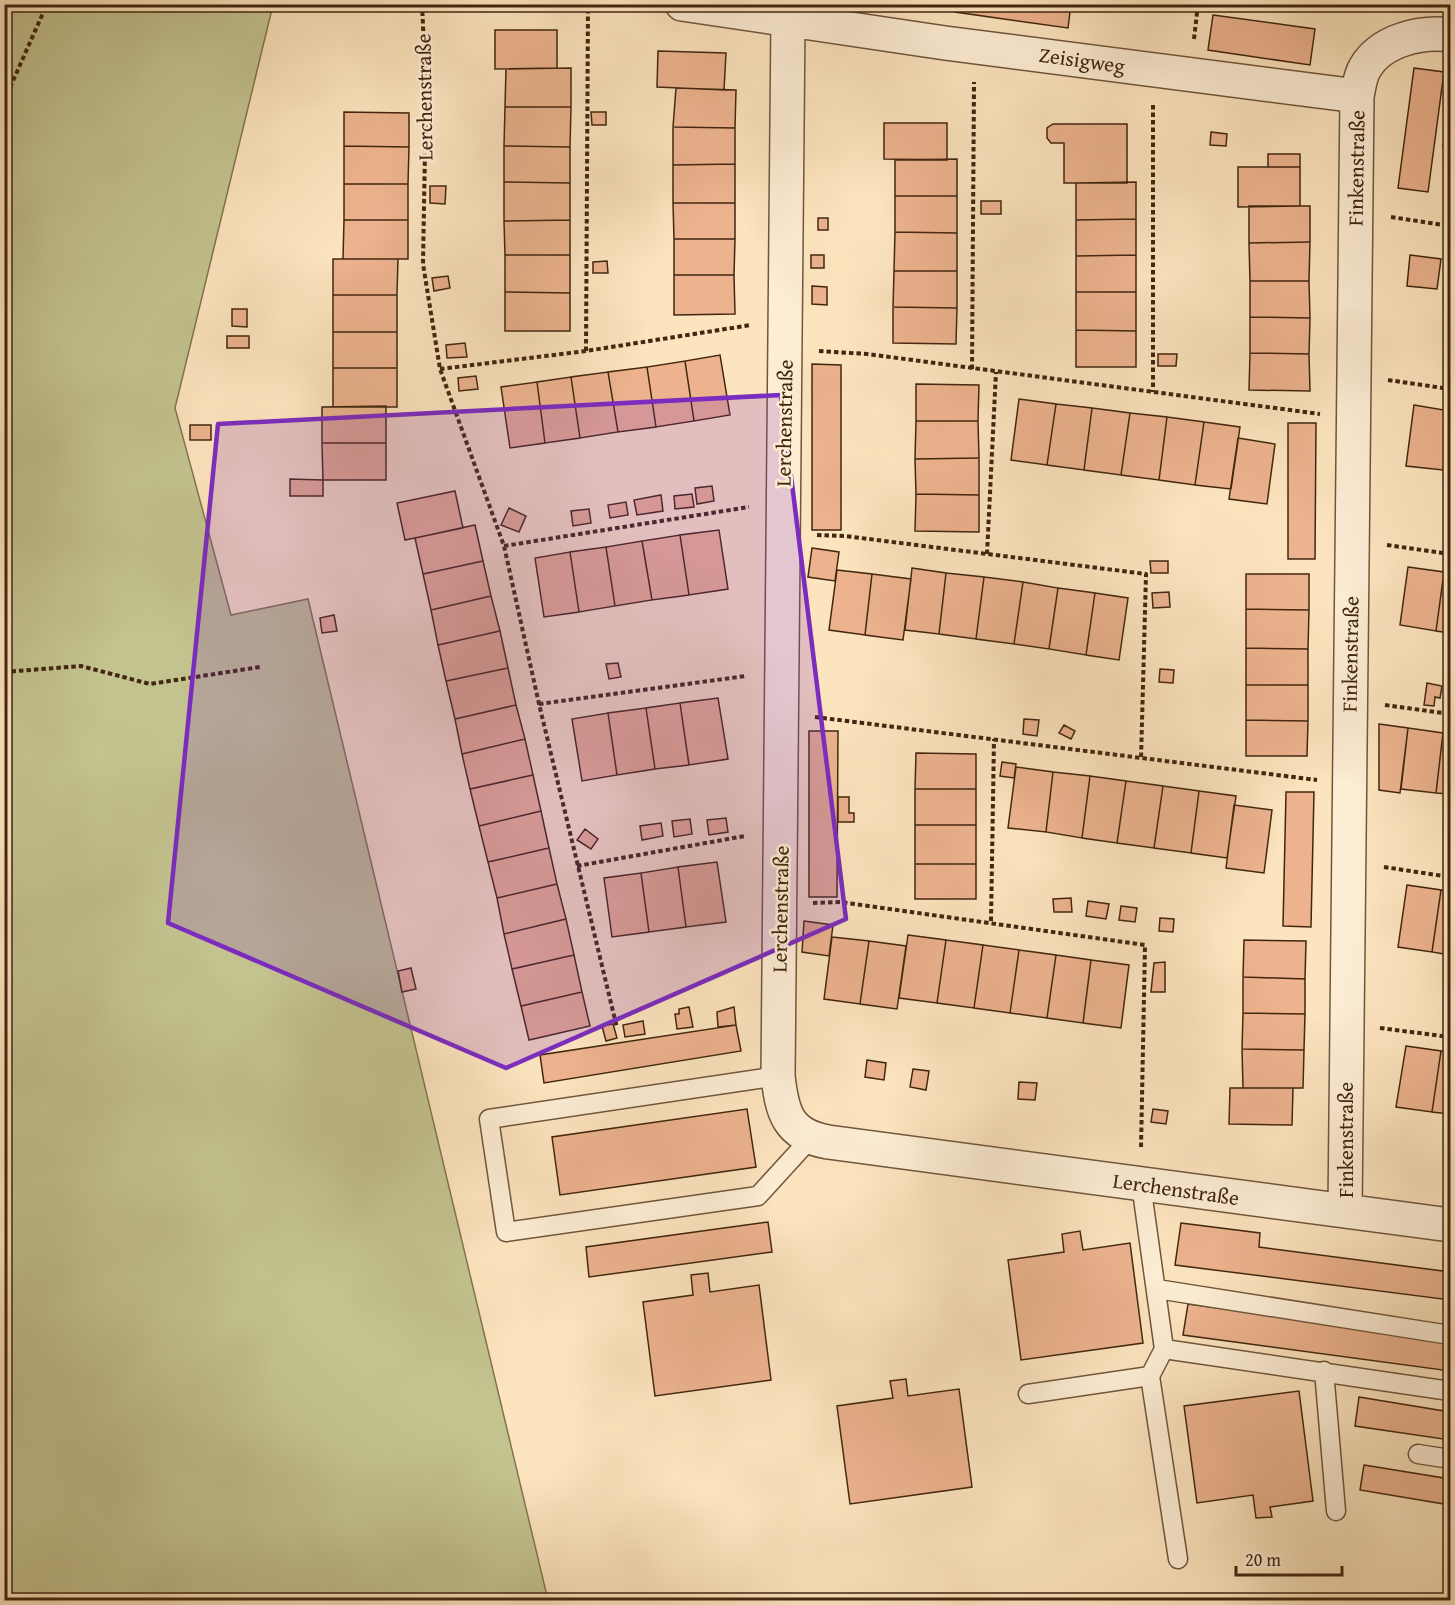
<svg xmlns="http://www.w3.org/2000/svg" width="1455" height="1605" viewBox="0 0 1455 1605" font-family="'Gentium Book Plus',serif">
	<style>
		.green { fill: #c3c38f; stroke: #82744f; stroke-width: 1.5 }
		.building { fill: #ecb38e; stroke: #42260f; stroke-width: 1.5 }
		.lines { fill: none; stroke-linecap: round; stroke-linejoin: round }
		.service-casing { stroke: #70563b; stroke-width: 21 }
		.minor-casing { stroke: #70563b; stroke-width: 36 }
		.path { stroke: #42260f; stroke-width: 4; stroke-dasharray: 4.5 3; stroke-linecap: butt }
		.service { stroke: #fdedd5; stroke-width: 18 }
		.minor { stroke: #fdedd5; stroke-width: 33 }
		.marked { fill: #7b2cbf; fill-opacity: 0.2; stroke: #7b2cbf; stroke-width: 4.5; stroke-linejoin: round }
		.labels { text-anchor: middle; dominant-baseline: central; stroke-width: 5; stroke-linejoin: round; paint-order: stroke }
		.street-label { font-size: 21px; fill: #42260f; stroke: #fdedd5 }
	</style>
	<rect width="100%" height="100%" fill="#fce4be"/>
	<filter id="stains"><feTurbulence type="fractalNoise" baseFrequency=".00333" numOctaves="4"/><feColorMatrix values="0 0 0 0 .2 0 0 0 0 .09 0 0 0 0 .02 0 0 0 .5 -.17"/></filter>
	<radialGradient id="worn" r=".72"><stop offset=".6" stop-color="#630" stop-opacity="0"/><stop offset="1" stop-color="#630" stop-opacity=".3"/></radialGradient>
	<path class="green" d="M 5,5 L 273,5 L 175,408 L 231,615 L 308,599 L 548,1600 L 5,1600 Z"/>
	<path class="building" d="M 956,4 L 1071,4 L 1068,28 L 955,12 Z
		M 1071,4 L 1086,4 L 1086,8 Z
		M 1213,15 L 1315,29 L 1310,65 L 1208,50 Z
		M 495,30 L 557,30 L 557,68 L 495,69 Z
		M 658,51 L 726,53 L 724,90 L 657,87 Z
		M 571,68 L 571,107 L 505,107 L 506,69 Z
		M 1414,68 L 1444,72 L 1428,192 L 1398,188 Z
		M 676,88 L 736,90 L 735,128 L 673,127 Z
		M 1450,88 L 1450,147 L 1443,146 Z
		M 505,107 L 571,107 L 570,147 L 504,146 Z
		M 344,112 L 409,113 L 409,147 L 344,146 Z
		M 591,112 L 606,112 L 606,125 L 592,125 Z
		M 884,123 L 947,123 L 947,160 L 884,159 Z
		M 1053,124 L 1127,124 L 1127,183 L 1064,183 L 1064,143 L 1051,143 L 1047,138 L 1047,128 Z
		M 673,127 L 735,128 L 735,164 L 673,165 Z
		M 1211,132 L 1227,134 L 1226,146 L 1210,145 Z
		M 344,146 L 409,147 L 408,184 L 344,184 Z
		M 504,146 L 570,147 L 570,183 L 504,182 Z
		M 1268,154 L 1300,154 L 1300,167 L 1268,167 Z
		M 957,159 L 957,196 L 895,196 L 895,160 Z
		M 735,164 L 735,203 L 673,203 L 673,165 Z
		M 1238,167 L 1300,167 L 1300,206 L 1238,207 Z
		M 504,182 L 570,183 L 570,220 L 504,221 Z
		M 1136,182 L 1136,219 L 1076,220 L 1076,183 Z
		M 344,184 L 408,184 L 408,220 L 344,220 Z
		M 430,186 L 446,186 L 445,204 L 430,203 Z
		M 895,196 L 957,196 L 957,233 L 895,232 Z
		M 981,201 L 1001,201 L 1001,214 L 981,214 Z
		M 673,203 L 735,203 L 735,239 L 674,239 Z
		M 1249,206 L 1310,206 L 1310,242 L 1249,243 Z
		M 818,218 L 828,218 L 828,230 L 818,230 Z
		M 1136,219 L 1136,255 L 1076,256 L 1076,220 Z
		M 344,220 L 408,220 L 408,259 L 343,259 Z
		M 570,220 L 570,255 L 505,255 L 504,221 Z
		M 895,232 L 957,233 L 957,271 L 894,271 Z
		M 674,239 L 735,239 L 734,275 L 674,275 Z
		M 1310,242 L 1309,281 L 1250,281 L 1249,243 Z
		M 1450,253 L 1450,308 L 1444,307 Z
		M 505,255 L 570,255 L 570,293 L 505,292 Z
		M 811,255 L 824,255 L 824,268 L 811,268 Z
		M 1136,255 L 1136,292 L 1076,292 L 1076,256 Z
		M 1410,255 L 1441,259 L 1437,289 L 1407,286 Z
		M 333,259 L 398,259 L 397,295 L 333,295 Z
		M 607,261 L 608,273 L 593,273 L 593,262 Z
		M 894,271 L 957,271 L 957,308 L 893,307 Z
		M 674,275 L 734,275 L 735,314 L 674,315 Z
		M 448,276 L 450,288 L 434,291 L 432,278 Z
		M 1250,281 L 1309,281 L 1310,318 L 1250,317 Z
		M 812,286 L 827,287 L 827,305 L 812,304 Z
		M 505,292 L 570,293 L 570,331 L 505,331 Z
		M 1076,292 L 1136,292 L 1136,331 L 1076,330 Z
		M 333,295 L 397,295 L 397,332 L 333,332 Z
		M 893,307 L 957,308 L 956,344 L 893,343 Z
		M 232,309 L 247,309 L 247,327 L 232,326 Z
		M 1250,317 L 1310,318 L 1309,354 L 1250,353 Z
		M 1076,330 L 1136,331 L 1136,367 L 1076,367 Z
		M 333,332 L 397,332 L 397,368 L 333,368 Z
		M 227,336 L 249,336 L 249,348 L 227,348 Z
		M 465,343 L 467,357 L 447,358 L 446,345 Z
		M 1250,353 L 1309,354 L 1310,391 L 1249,390 Z
		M 1158,354 L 1177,354 L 1176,366 L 1158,366 Z
		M 720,355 L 730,415 L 694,421 L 685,361 Z
		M 685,361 L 694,421 L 656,427 L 647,367 Z
		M 812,364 L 841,365 L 841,530 L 812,530 Z
		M 647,367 L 656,427 L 618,432 L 608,372 Z
		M 333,368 L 397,368 L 397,407 L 333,407 Z
		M 608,372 L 618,432 L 580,438 L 571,377 Z
		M 476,376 L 478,389 L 459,391 L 458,378 Z
		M 571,377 L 580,438 L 545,443 L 537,382 Z
		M 537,382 L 545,443 L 510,448 L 501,387 Z
		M 916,384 L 979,385 L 978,421 L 916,421 Z
		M 1019,399 L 1056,404 L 1047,465 L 1011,460 Z
		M 1056,404 L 1092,408 L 1084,470 L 1047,465 Z
		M 1414,405 L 1450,411 L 1443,470 L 1406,466 Z
		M 386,406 L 386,443 L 322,443 L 322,407 Z
		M 1092,408 L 1130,413 L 1121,475 L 1084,470 Z
		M 1130,413 L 1167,417 L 1159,480 L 1121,475 Z
		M 1450,414 L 1450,471 L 1443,470 Z
		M 1167,417 L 1204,422 L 1195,485 L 1159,480 Z
		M 916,421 L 978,421 L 979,458 L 915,459 Z
		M 1204,422 L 1240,427 L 1231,489 L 1195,485 Z
		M 1288,423 L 1316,423 L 1315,559 L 1288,559 Z
		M 190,425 L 211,425 L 211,440 L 190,440 Z
		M 1238,438 L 1275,444 L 1267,504 L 1229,499 Z
		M 322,443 L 386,443 L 386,480 L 323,480 Z
		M 979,458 L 979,495 L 916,494 L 915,459 Z
		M 290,479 L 323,480 L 323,496 L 290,496 Z
		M 712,486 L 714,501 L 697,504 L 695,488 Z
		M 455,491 L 463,528 L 405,540 L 397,503 Z
		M 692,494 L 694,507 L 675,509 L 674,496 Z
		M 916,494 L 979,495 L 979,532 L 915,531 Z
		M 661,495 L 663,511 L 637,515 L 634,500 Z
		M 626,502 L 628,515 L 610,518 L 608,505 Z
		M 509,508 L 526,516 L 519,532 L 501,525 Z
		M 589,509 L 591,523 L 573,526 L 571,511 Z
		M 475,525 L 483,561 L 423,574 L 415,538 Z
		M 719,530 L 728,589 L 689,595 L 680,535 Z
		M 680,535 L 689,595 L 652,600 L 642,541 Z
		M 642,541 L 652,600 L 615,606 L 606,547 Z
		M 606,547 L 615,606 L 579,612 L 570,552 Z
		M 812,548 L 839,552 L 835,581 L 808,577 Z
		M 570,552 L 579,612 L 544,617 L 535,558 Z
		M 483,561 L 491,596 L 431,610 L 423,574 Z
		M 1150,561 L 1168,561 L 1168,573 L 1151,573 Z
		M 1408,567 L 1444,572 L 1436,631 L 1400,625 Z
		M 912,568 L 946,573 L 939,634 L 905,630 Z
		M 837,570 L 872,574 L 865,635 L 829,630 Z
		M 1444,572 L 1450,573 L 1450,633 L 1436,631 Z
		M 946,573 L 984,577 L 976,639 L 939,634 Z
		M 872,574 L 911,579 L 903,640 L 865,635 Z
		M 1246,574 L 1309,574 L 1309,610 L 1246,609 Z
		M 984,577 L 1023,582 L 1014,644 L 976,639 Z
		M 1023,582 L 1058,588 L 1049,649 L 1014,644 Z
		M 1058,588 L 1095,593 L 1086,655 L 1049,649 Z
		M 1169,592 L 1170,607 L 1153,608 L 1152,593 Z
		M 1095,593 L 1128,598 L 1119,660 L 1086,655 Z
		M 491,596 L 500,631 L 438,645 L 431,610 Z
		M 1246,609 L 1309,610 L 1308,649 L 1246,648 Z
		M 334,615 L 337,631 L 322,633 L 320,618 Z
		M 500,631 L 508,668 L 446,681 L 438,645 Z
		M 1246,648 L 1308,649 L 1308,685 L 1246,685 Z
		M 618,663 L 621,677 L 609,679 L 606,664 Z
		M 508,668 L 516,705 L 455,719 L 446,681 Z
		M 1160,669 L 1174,670 L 1173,683 L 1159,682 Z
		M 1427,683 L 1442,686 L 1440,698 L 1435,697 L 1434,706 L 1424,705 Z
		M 1246,685 L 1308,685 L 1308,721 L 1246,720 Z
		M 718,698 L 728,759 L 689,765 L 680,703 Z
		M 680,703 L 689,765 L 655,769 L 646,708 Z
		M 516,705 L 525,739 L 462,754 L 455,719 Z
		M 646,708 L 655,769 L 617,775 L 608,713 Z
		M 608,713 L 617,775 L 582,781 L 572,719 Z
		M 1024,719 L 1039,720 L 1037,736 L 1023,734 Z
		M 1246,720 L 1308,721 L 1307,756 L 1246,756 Z
		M 1379,724 L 1408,728 L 1400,793 L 1379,790 Z
		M 1064,725 L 1075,731 L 1071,739 L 1059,733 Z
		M 1408,728 L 1443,733 L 1436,793 L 1401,789 Z
		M 809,731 L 838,731 L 837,897 L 809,897 Z
		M 1443,733 L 1450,733 L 1450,794 L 1436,793 Z
		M 525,739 L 533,775 L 470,789 L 462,754 Z
		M 916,753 L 976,754 L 976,789 L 915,789 Z
		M 1002,762 L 1016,764 L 1014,778 L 1000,776 Z
		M 1016,767 L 1053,772 L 1046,832 L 1008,828 Z
		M 1053,772 L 1090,776 L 1082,838 L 1046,832 Z
		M 533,775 L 541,811 L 479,826 L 470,789 Z
		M 1090,776 L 1126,781 L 1117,843 L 1082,838 Z
		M 1126,781 L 1163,786 L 1154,848 L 1117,843 Z
		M 1163,786 L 1199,791 L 1191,853 L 1154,848 Z
		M 915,789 L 976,789 L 976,825 L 915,825 Z
		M 1199,791 L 1236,796 L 1227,858 L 1191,853 Z
		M 1286,792 L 1314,792 L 1311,927 L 1283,926 Z
		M 838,797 L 849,797 L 849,813 L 854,813 L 854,822 L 838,822 Z
		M 1234,805 L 1272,810 L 1264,873 L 1226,868 Z
		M 541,811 L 549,848 L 488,862 L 479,826 Z
		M 726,818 L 728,832 L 709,835 L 707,820 Z
		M 690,819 L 692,834 L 674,837 L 672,821 Z
		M 661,823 L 663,836 L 642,840 L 640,826 Z
		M 915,825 L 976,825 L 976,864 L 915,864 Z
		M 585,829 L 598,839 L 591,849 L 577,840 Z
		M 549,848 L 557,884 L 497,898 L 488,862 Z
		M 717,862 L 726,922 L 686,927 L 678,867 Z
		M 915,864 L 976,864 L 976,899 L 915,899 Z
		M 678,867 L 686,927 L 649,932 L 641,873 Z
		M 641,873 L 649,932 L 612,937 L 604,878 Z
		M 557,884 L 566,919 L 504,934 L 497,898 Z
		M 1407,885 L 1441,890 L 1432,952 L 1398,947 Z
		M 1441,890 L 1450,891 L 1450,955 L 1432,952 Z
		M 1071,898 L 1072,912 L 1054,912 L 1053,899 Z
		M 1088,901 L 1109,904 L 1106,919 L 1086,916 Z
		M 1121,906 L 1137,908 L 1135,922 L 1119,920 Z
		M 1160,918 L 1174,919 L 1173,932 L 1159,931 Z
		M 566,919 L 574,955 L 512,969 L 504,934 Z
		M 804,921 L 833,925 L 829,956 L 802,952 Z
		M 908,935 L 946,940 L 937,1003 L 899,998 Z
		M 832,937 L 869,941 L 860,1004 L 824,999 Z
		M 946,940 L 983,945 L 974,1008 L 937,1003 Z
		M 1244,940 L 1306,941 L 1305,979 L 1243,977 Z
		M 869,941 L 906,946 L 897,1009 L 860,1004 Z
		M 983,945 L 1019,950 L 1010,1013 L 974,1008 Z
		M 1019,950 L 1056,955 L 1047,1018 L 1010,1013 Z
		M 574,955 L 582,992 L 521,1006 L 512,969 Z
		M 1056,955 L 1091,960 L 1083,1023 L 1047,1018 Z
		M 1091,960 L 1129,965 L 1121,1028 L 1083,1023 Z
		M 1165,962 L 1165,992 L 1151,992 L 1154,963 Z
		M 411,968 L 416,989 L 402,992 L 398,971 Z
		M 1243,977 L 1305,979 L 1305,1014 L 1243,1013 Z
		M 582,992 L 590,1026 L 529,1040 L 521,1006 Z
		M 689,1007 L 693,1027 L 677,1029 L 675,1014 L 679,1014 L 679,1009 Z
		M 734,1007 L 736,1025 L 718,1027 L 717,1012 Z
		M 1243,1013 L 1305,1014 L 1304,1050 L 1242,1049 Z
		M 643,1021 L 645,1034 L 625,1037 L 623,1025 Z
		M 613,1024 L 617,1038 L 606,1041 L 602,1026 Z
		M 736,1025 L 741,1051 L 544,1083 L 540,1055 Z
		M 1406,1046 L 1441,1051 L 1432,1112 L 1396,1107 Z
		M 1242,1049 L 1304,1050 L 1303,1088 L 1243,1088 Z
		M 1441,1051 L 1450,1052 L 1450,1114 L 1432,1112 Z
		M 867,1060 L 886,1063 L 884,1080 L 865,1077 Z
		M 913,1069 L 929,1071 L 926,1090 L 910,1087 Z
		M 1019,1082 L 1037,1083 L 1035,1100 L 1018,1099 Z
		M 1230,1088 L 1293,1088 L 1292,1125 L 1229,1124 Z
		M 747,1109 L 756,1167 L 560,1195 L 552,1137 Z
		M 1153,1109 L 1168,1111 L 1166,1124 L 1151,1122 Z
		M 768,1222 L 772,1252 L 589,1277 L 586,1247 Z
		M 1181,1223 L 1260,1233 L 1259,1247 L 1450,1272 L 1450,1300 L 1175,1265 Z
		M 1080,1231 L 1083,1250 L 1130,1243 L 1143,1343 L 1021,1360 L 1008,1260 L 1064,1252 L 1062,1234 Z
		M 708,1273 L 710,1292 L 759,1285 L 771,1380 L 655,1396 L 643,1302 L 693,1295 L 691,1275 Z
		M 1188,1304 L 1450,1340 L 1450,1371 L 1183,1335 Z
		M 906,1379 L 908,1396 L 959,1389 L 972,1487 L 850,1504 L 837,1406 L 893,1398 L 890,1381 Z
		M 1299,1391 L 1313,1501 L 1270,1507 L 1272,1517 L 1256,1518 L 1253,1495 L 1197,1503 L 1184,1406 Z
		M 1359,1397 L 1450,1412 L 1450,1440 L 1355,1426 Z
		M 1364,1465 L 1450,1479 L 1450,1505 L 1360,1490 Z"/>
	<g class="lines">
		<defs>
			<path id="service" d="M 778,1076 L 489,1119 L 506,1232 L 758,1196 L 810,1139
				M 1157,1289 L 1450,1335
				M 1164,1349 L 1450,1391
				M 1324,1371 L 1336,1511
				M 1150,1376 L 1178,1559
				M 1028,1394 L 1150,1376 L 1164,1349 L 1141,1184
				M 1418,1454 L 1450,1459"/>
			<path id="minor" d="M 682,4 L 945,43 L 1357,96 C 1359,87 1360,76 1365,68 C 1381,40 1422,31 1450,35
				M 788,20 L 778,1076 C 782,1113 788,1135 828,1142 L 1450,1225
				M 1345,1211 L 1357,96"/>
		</defs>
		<use href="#service" class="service-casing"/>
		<use href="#minor" class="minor-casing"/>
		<path class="path" d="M 422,4 L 426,91 L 423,264 L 440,369 L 504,546 L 539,704 L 617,1028
			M 1194,39 L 1198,4
			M 4,101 L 47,4
			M 1153,105 L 1153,392
			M 1391,217 L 1450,226
			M 586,351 L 588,4
			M 819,351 L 867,354 L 1320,414
			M 440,369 L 586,351 L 751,325
			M 972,369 L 974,82
			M 1388,380 L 1450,389
			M 817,535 L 845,536 L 1146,574 L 1141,759
			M 1387,545 L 1450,554
			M 504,546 L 749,507
			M 987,554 L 996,372
			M 4,672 L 81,666 L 150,684 L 260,667
			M 539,704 L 746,676
			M 1385,705 L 1450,714
			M 815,717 L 1317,780
			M 577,866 L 745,836
			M 1384,867 L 1450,877
			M 813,903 L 840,902 L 1145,945 L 1141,1148
			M 991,921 L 994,739
			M 1380,1028 L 1450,1037"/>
		<use href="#service" class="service"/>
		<use href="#minor" class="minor"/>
	</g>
	<path class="marked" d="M 781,395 L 846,919 L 506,1068 L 168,923 L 218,424 Z"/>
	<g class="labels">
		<g class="street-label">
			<text transform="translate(1082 60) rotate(8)">Zeisigweg</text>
			<text transform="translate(424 97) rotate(-91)">Lerchenstraße</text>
			<text transform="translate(1356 168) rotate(-89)">Finkenstraße</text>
			<text transform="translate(784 423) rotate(-89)">Lerchenstraße</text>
			<text transform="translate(1350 654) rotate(-89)">Finkenstraße</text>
			<text transform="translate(780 909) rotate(-89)">Lerchenstraße</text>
			<text transform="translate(1345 1140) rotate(-90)">Finkenstraße</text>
			<text transform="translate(1176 1189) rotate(8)">Lerchenstraße</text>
		</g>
	</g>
	<rect width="1455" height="1605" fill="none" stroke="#fce4be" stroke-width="24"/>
	<rect x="6" y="6" width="1443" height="1593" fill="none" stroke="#42260f" stroke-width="3"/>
	<rect x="12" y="12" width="1431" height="1581" fill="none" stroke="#42260f" stroke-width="1.5"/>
	<path d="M1236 1566v9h106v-9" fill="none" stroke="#42260f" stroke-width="3"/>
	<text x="1245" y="1566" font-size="18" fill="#42260f" stroke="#fdedd5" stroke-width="4.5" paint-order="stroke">20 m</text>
	<rect width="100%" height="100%" filter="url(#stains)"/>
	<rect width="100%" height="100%" fill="url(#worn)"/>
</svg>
